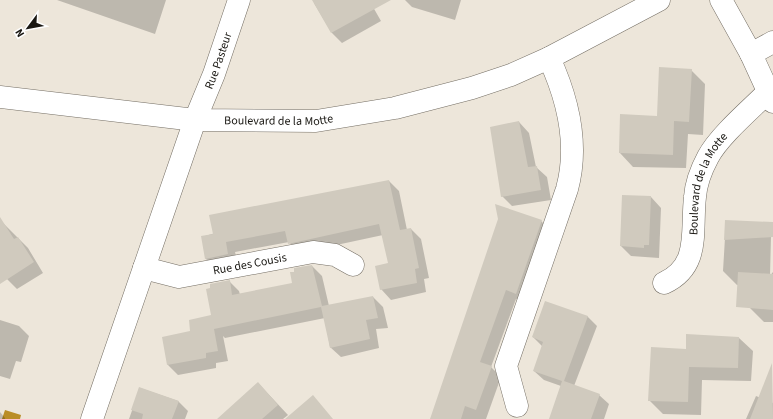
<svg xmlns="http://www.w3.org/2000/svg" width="773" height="419" viewBox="0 0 773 419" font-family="'Source Sans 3',sans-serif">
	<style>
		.water { fill: #ba8d26 }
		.shadow { fill: #0003 }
		.building { fill: #d0cabe }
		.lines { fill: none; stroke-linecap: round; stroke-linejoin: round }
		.street-casing { stroke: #746e64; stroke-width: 23 }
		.secondary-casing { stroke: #746e64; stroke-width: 23 }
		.street { stroke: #fff; stroke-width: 22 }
		.secondary { stroke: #fff; stroke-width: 22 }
		.labels { text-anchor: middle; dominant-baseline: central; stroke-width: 4; stroke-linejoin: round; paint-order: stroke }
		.street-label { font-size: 12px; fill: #191712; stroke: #fff }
	</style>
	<rect width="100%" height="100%" fill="#ede6da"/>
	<path class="water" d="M 5,410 L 21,415 L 20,419 L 2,419 Z"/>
	<path class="shadow" d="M 57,0 L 166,0 L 155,34 Z
		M 319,0 L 369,0 L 381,21 L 342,43 L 332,33 L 314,3 Z
		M 405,0 L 461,0 L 455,20 L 412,7 Z
		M 691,70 L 705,84 L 703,135 L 688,134 L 686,168 L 633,167 L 620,153 L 621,115 L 658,117 Z
		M 519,122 L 529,133 L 536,167 L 547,177 L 551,200 L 512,206 L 502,196 Z
		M 389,181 L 399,191 L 407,230 L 411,229 L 421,239 L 429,278 L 424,279 L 426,292 L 391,300 L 381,289 L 389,264 L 383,235 L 299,253 L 289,242 L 235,252 L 238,264 L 216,269 L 206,259 L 202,237 Z
		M 623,196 L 651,197 L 661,208 L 659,258 L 631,256 L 621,246 Z
		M 541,221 L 551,231 L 526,303 L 516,299 L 491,367 L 501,377 L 486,419 L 431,419 Z
		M 726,221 L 771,236 L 770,276 L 773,272 L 773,322 L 764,322 L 750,308 L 763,287 L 737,285 L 723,271 Z
		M 3,223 L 28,248 L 43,273 L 17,289 L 7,279 L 0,269 L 0,225 Z
		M 312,266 L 322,276 L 329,306 L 373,297 L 383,307 L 388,328 L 376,329 L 379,348 L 341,357 L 330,347 L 325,318 L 225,338 L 223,336 L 228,361 L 216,363 L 216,368 L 178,375 L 168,365 L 163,338 L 191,332 L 213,316 L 229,281 L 239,291 L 240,295 L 294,284 Z
		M 587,316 L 597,326 L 574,386 L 599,395 L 609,404 L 604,419 L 550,419 L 561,386 L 544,380 L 534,371 L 543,347 L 533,337 Z
		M 0,320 L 19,326 L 29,336 L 21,362 L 16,361 L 10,379 L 0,376 Z
		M 739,338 L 753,351 L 751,381 L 702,380 L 701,415 L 663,414 L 649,400 L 687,350 Z
		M 258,383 L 288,415 L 283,419 L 219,419 Z
		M 140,388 L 178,401 L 188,411 L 185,419 L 129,419 Z
		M 756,396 L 773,403 L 773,419 L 746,419 Z
		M 0,412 L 5,418 L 5,419 L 0,419 Z"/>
	<path class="building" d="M 312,0 L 391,0 L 331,33 Z
		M 659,67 L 692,69 L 689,122 L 674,121 L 673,155 L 619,153 L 620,114 L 657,116 Z
		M 519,121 L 528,167 L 537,166 L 541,190 L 501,197 L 490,127 Z
		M 389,180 L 400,230 L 411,228 L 419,268 L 415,269 L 417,283 L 380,290 L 375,266 L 388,263 L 379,224 L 288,244 L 285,231 L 226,242 L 228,254 L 205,259 L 201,236 L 213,234 L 209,215 Z
		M 622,195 L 651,196 L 649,245 L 644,245 L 644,248 L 620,246 Z
		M 495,204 L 542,220 L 516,294 L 506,290 L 480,362 L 492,366 L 476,410 L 465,406 L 461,419 L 430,419 L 498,219 Z
		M 0,217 L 14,239 L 18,237 L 34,262 L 0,284 Z
		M 725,220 L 773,222 L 773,237 L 724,240 Z
		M 312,265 L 322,306 L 373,296 L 378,318 L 366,320 L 370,339 L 330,348 L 321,307 L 214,329 L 212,318 L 218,351 L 206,353 L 206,358 L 167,365 L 162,337 L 190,331 L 189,320 L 211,315 L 206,289 L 210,288 L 210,284 L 230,280 L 232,295 L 292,283 L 290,272 L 294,272 L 294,268 Z
		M 738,272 L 773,274 L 773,310 L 736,307 Z
		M 545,301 L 588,316 L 564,381 L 600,394 L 591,419 L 549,419 L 562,381 L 533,371 L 543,342 L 532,337 Z
		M 686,334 L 739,337 L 738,368 L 689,367 L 688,402 L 648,401 L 651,347 L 686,349 Z
		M 772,363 L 773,419 L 750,419 Z
		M 258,382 L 278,405 L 262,419 L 217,419 Z
		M 139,387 L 179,401 L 172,419 L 142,419 L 143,414 L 131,410 Z
		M 313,395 L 333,419 L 285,419 Z"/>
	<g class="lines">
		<defs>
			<g id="street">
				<path d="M 721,0 L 751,54 L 773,102"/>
				<path d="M 751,54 L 773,42"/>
				<path id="s1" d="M 144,268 L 179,277 L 313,252 L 335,255 L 353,265"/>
				<path id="s2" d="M 664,283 C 701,266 691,231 695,197 C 696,183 701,170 708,157 C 719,136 751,109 768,92"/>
				<path d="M 517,406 L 506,366 L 567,189 C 579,145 568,99 549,58"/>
				<path id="s3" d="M 92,419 L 195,120 L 214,74 L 239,0"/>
			</g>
			<g id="secondary">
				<path id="s4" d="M 0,97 L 195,120 L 316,121 L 395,108 L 472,88 L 511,75 L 549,58 L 659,0"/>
			</g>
		</defs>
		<use href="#street" class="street-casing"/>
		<use href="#secondary" class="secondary-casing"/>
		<use href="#street" class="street"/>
		<use href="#secondary" class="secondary"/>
	</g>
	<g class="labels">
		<g class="street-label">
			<text stroke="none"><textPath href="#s3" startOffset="380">Rue Pasteur</textPath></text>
			<text stroke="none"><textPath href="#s4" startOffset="280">Boulevard de la Motte</textPath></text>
			<text stroke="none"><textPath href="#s2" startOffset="114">Boulevard de la Motte</textPath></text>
			<text stroke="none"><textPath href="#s1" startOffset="108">Rue des Cousis</textPath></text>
		</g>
	</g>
	<g transform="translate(28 28) rotate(238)" stroke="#ffffff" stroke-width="3" paint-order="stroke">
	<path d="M0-3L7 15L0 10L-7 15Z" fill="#191712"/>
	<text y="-6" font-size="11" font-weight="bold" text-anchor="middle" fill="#191712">N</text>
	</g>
</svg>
